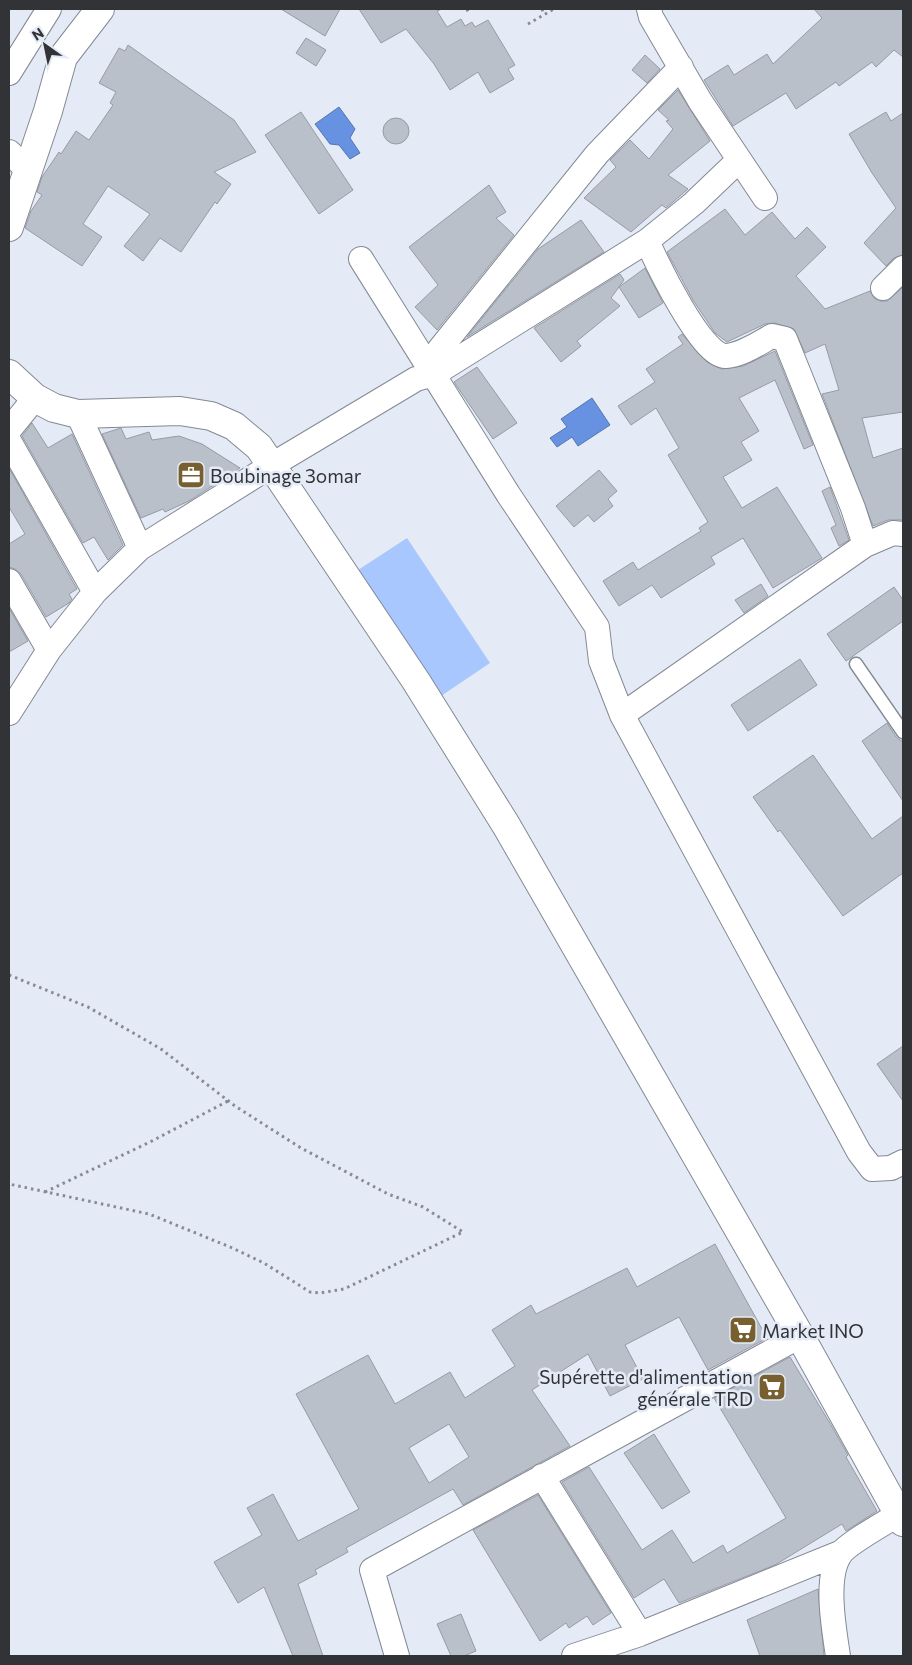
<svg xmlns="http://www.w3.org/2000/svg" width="912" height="1665" viewBox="0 0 912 1665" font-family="Commissioner,sans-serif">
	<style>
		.green { fill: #a8c7fe }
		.water { fill: #6692e1; stroke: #5676ae }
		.building { fill: #bac0ca; stroke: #969ba5; fill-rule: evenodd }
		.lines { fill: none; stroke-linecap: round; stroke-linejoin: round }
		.service-casing { stroke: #838993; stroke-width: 15 }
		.minor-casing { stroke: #838993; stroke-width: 26 }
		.tertiary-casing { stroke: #838993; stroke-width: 30 }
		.path { stroke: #878b93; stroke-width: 3; stroke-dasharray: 2.5 4; stroke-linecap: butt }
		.service { stroke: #fff; stroke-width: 12 }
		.minor { stroke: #fff; stroke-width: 24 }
		.tertiary { stroke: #fff; stroke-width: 28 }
		.labels { text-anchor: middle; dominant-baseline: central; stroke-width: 5; stroke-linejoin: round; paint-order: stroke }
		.poi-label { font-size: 19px; fill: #313337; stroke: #e5ebf6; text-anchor: start }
	</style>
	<rect width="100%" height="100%" fill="#e5ebf6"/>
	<path class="green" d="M 407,538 L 490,663 L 441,696 L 358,570 Z"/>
	<path class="water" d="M 339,107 L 355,129 L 350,138 L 360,153 L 350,159 L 339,145 L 330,144 L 315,124 Z
		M 592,398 L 610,425 L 578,446 L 572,437 L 557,447 L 550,438 L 567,427 L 561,419 Z"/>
	<path class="building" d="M 281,9 L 340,9 L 325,36 Z
		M 359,9 L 442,9 L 437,11 L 447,27 L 461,19 L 465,26 L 472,22 L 475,27 L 488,20 L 515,65 L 508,69 L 514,79 L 490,93 L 478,72 L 450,90 L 434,64 L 406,29 L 381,43 Z
		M 814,9 L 903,9 L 903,57 L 894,50 L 876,67 L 872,62 L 839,86 L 836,82 L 796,109 L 786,93 L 733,126 L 704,80 L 728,65 L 734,75 L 767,54 L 773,64 L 822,18 Z
		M 306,38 L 326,50 L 316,66 L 296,53 Z
		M 128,45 L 234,120 L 256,152 L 214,172 L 231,184 L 217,204 L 215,202 L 181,252 L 160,238 L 143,261 L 124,246 L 150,214 L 108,186 L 83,224 L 102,237 L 82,266 L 25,228 L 31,211 L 42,195 L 37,192 L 42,177 L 59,152 L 61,154 L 76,131 L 89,140 L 113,105 L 110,103 L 116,92 L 99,83 L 119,48 L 125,51 Z
		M 645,55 L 660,69 L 647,83 L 632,70 Z
		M 678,90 L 710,141 L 668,175 L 688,189 L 666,208 L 662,205 L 631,232 L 584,198 L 616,167 L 610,160 L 630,140 L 649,159 L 673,129 L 666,121 L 669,120 L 658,110 Z
		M 301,112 L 353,190 L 319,214 L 265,135 Z
		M 886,112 L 891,121 L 903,113 L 903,255 L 894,258 L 886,266 L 864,243 L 896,208 L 872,173 L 849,134 Z
		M383 131a13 13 0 1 1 26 0a13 13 0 1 1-26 0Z
		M 489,185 L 506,212 L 496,218 L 514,235 L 437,330 L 415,307 L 438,285 L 409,247 Z
		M 725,209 L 745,235 L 772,212 L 795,239 L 807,227 L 826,247 L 796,276 L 825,309 L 870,291 L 874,298 L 880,301 L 887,301 L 903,287 L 903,412 L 862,418 L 873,458 L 903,448 L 903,520 L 888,520 L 873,526 L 822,394 L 839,390 L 825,344 L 805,353 L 794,329 L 774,323 L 765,324 L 727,342 L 715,333 L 693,300 L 667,252 Z
		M 581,220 L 604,252 L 467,337 L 538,249 Z
		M 645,268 L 663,303 L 639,318 L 619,287 Z
		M 620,274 L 624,280 L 611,298 L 620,306 L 577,341 L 581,346 L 561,362 L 534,328 Z
		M 682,334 L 707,362 L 722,369 L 743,366 L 775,351 L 813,445 L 804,449 L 775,380 L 739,398 L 759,431 L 741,442 L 752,460 L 723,477 L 742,508 L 777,487 L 822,558 L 773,588 L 743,538 L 711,557 L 715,564 L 661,598 L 652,585 L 619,606 L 603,581 L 633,562 L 638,570 L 701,531 L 699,528 L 708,522 L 668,455 L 679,448 L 656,408 L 631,425 L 618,406 L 655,382 L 646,369 L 683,344 L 678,337 Z
		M 477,367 L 517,423 L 493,439 L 454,382 Z
		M 32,423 L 48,448 L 72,434 L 123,545 L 108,560 L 94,537 L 83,543 L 22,436 Z
		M 121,428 L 126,439 L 149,432 L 152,440 L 179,436 L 202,444 L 240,468 L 189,501 L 165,512 L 163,509 L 141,518 L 102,434 Z
		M 9,468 L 77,589 L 69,594 L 72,599 L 69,603 L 46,617 L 21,574 L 15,569 L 9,567 L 9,544 L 25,534 L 9,507 Z
		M 599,470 L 617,491 L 608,499 L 613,506 L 594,522 L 588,515 L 574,527 L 556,506 Z
		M 830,487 L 849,540 L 839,546 L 831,528 L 836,525 L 822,491 Z
		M 761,584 L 768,596 L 744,613 L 735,600 Z
		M 894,587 L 903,600 L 903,621 L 846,661 L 827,634 Z
		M 9,608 L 28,641 L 9,652 Z
		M 800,659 L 817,685 L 748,731 L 731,705 Z
		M 887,723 L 896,737 L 903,742 L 903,801 L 862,741 Z
		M 813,755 L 872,839 L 903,816 L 903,873 L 843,916 L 780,830 L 778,832 L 753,797 Z
		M 903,1046 L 903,1101 L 877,1064 Z
		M 715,1244 L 767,1338 L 708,1370 L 679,1317 L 625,1345 L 643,1379 L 610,1396 L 588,1354 L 532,1390 L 570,1446 L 463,1505 L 453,1489 L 346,1548 L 348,1552 L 315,1570 L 317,1574 L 298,1584 L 323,1656 L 293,1656 L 264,1587 L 238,1603 L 214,1562 L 262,1535 L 247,1508 L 273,1494 L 298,1541 L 359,1509 L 296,1394 L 368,1355 L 395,1404 L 450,1372 L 465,1398 L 515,1366 L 492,1330 L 531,1305 L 536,1314 L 627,1268 L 637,1287 ZM 449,1424 L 469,1457 L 429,1483 L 409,1448 Z
		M 790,1357 L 831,1425 L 848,1455 L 846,1457 L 877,1511 L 846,1531 L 842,1524 L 775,1565 L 679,1603 L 664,1579 L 634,1598 L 562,1482 L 589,1467 L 642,1550 L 672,1530 L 693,1563 L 723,1545 L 727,1553 L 786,1518 L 714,1398 Z
		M 654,1434 L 690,1492 L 662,1509 L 624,1453 Z
		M 538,1495 L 611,1613 L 593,1625 L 587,1616 L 569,1628 L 566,1623 L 540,1641 L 473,1530 Z
		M 818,1589 L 824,1656 L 760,1656 L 747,1620 Z
		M 461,1614 L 476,1651 L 464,1656 L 451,1656 L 437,1624 Z"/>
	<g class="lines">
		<defs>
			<path id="service" d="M 856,664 L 903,732"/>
			<path id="minor" d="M 649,9 L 651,17 L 700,101 L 765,198
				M 9,73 L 49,9
				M 9,152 L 29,171
				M 647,241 C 656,261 702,358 726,356 C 742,355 759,343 772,336 L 785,339 L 853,508 L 865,545
				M 361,259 L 508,494 L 597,627 L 601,661 L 622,715 L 859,1152 L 872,1169 L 891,1168 L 903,1162
				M 883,288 L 903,268
				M 434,374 L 439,350 L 597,154 L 681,67
				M 78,414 L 140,548
				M 9,430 L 35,398
				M 9,441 L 95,592
				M 9,581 L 49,650
				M 9,713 L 49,650 L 95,592 L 140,548 L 272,465 L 416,379 L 434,374 L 647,241 L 694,203 L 739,160
				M 622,715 L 865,545 L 893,533 L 903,534
				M 542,1476 L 640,1634
				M 397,1656 L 372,1570 L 800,1336
				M 574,1656 L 640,1634 L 842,1552
				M 838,1656 C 834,1629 824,1576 841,1553 C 850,1542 885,1523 899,1514"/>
			<path id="tertiary" d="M 9,227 L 48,111 L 63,57 L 100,9
				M 9,374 L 35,398 L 54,408 L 78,414 L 180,411 L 211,416 L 234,426 L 259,447 L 416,681 L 506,825 L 800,1336 L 903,1522"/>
		</defs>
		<use href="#service" class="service-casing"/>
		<use href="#minor" class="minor-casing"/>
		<use href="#tertiary" class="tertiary-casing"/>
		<path class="path" d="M 467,9 L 469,14
			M 542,9 L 544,15
			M 528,24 L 554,9
			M 9,975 L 88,1007 L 161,1049 L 235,1106 L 301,1148 L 388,1194 L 423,1207 L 463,1232 L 344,1289 L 320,1293 L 310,1292 L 264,1263 L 230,1247 L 149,1214 L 9,1184
			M 45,1192 L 150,1142 L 228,1101"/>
		<use href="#service" class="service"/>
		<use href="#minor" class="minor"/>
		<use href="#tertiary" class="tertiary"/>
	</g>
	<defs>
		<symbol id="office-square" viewBox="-11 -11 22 22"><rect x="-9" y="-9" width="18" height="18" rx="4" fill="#785f30" stroke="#e5ebf6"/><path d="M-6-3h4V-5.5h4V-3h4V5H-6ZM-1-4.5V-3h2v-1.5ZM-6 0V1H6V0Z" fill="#fff"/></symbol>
		<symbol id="supermarket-square" viewBox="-11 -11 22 22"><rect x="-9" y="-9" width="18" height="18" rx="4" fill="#785f30" stroke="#e5ebf6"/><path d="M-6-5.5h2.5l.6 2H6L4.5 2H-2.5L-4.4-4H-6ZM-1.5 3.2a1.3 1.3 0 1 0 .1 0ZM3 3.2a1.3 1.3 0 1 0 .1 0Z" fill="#fff"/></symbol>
	</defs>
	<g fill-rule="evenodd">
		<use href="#office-square" x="175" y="459" width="32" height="32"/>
		<use href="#supermarket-square" x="727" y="1314" width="32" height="32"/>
		<use href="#supermarket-square" x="756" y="1371" width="32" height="32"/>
	</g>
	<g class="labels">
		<g class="poi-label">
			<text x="210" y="475">Boubinage 3omar</text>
			<text x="762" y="1330">Market INO</text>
			<text x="753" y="1376" text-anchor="end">Supérette d'alimentation<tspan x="753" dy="22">générale TRD</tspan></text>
		</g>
	</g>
	<rect width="912" height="1665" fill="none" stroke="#313337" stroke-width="20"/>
	<g transform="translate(45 45) rotate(327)" stroke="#e5ebf6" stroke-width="4" paint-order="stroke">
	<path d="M0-4L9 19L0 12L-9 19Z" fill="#313337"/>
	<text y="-8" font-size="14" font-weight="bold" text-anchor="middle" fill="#313337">N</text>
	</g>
</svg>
